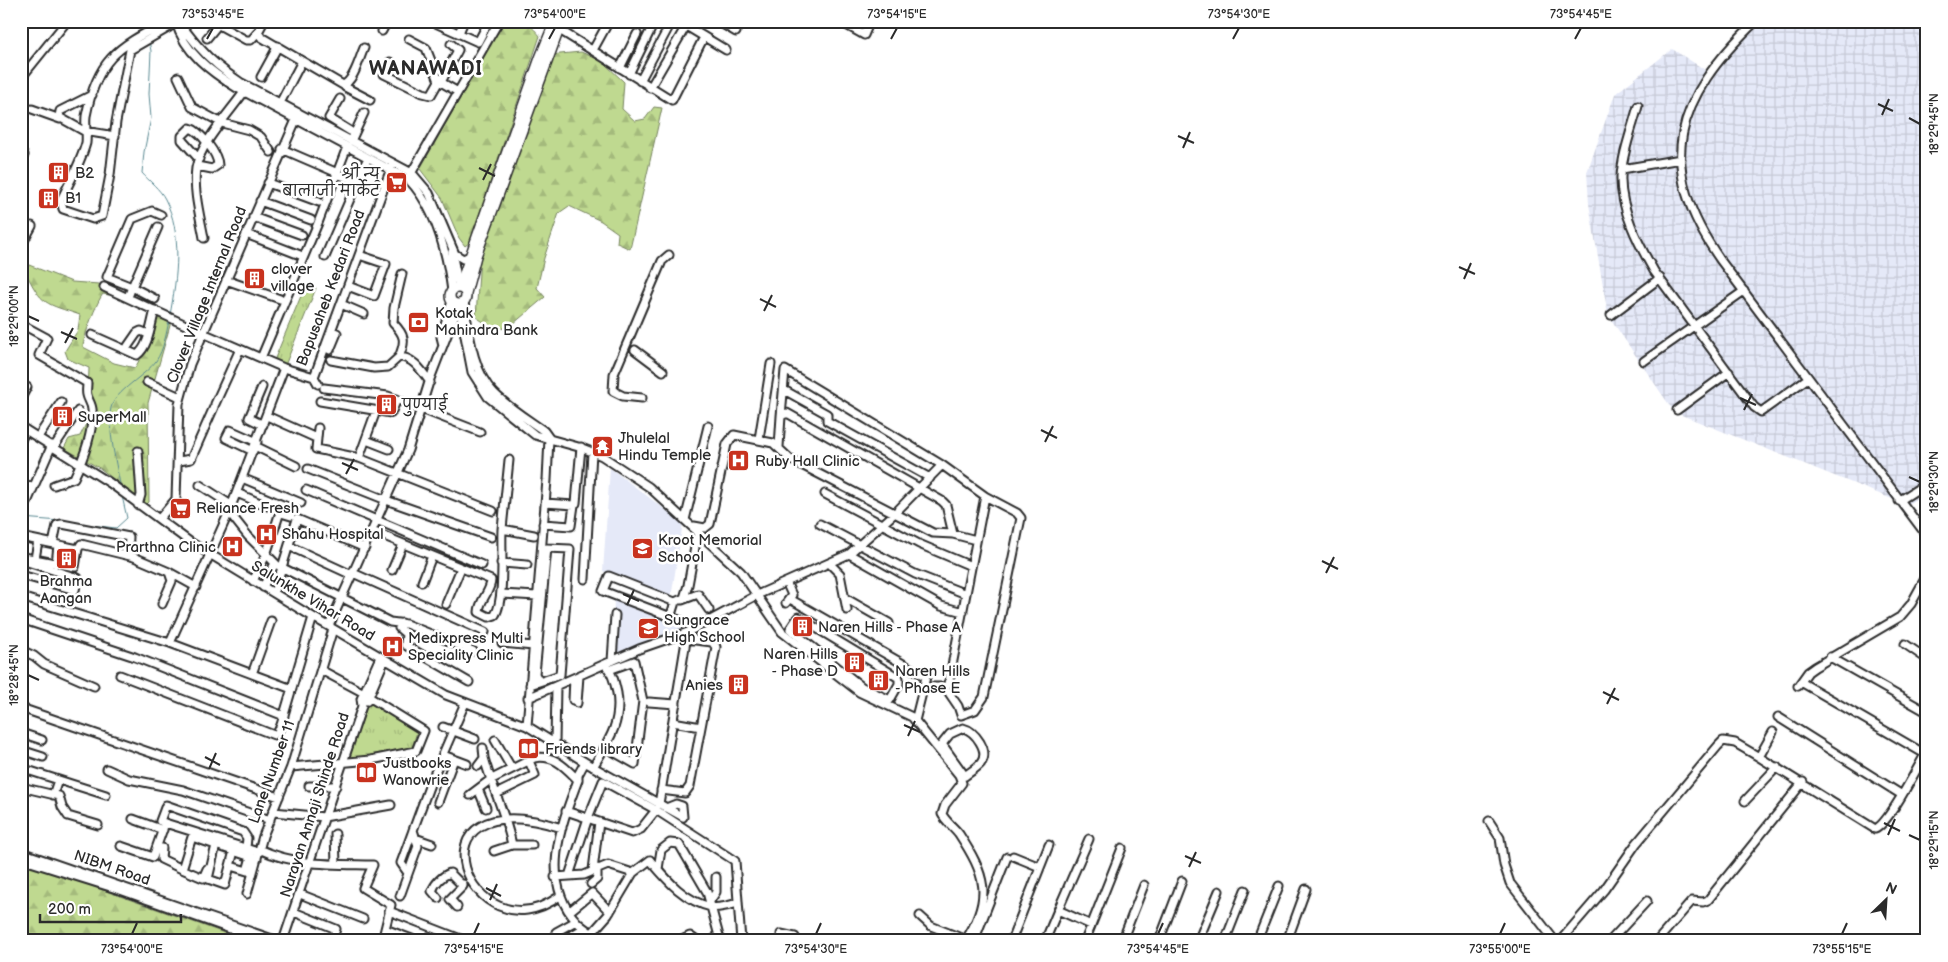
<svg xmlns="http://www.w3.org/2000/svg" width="1948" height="962" viewBox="0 0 1948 962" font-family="'Balsamiq Sans','Playpen Sans Deva',sans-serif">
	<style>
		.built { fill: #e5e9f8 }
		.industrial { fill: url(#industrial-grid) }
		.grass { fill: url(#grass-tufts); stroke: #75825e }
		.forest { fill: url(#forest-firs); stroke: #75825e }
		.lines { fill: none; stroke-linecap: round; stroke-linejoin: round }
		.stream { stroke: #5a8992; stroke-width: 1 }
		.minor-casing { stroke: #2b2b2b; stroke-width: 11 }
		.major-casing { stroke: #2b2b2b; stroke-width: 12 }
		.minor { stroke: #fff; stroke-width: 7 }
		.major { stroke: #fff; stroke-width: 9 }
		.ticks { fill: none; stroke: #2b2b2b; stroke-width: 2 }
		.labels { text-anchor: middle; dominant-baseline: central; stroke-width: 5; stroke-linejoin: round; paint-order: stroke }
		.poi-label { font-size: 15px; fill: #2b2b2b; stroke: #fff; text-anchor: start }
		.street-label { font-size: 15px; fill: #2b2b2b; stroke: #fff }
		.district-label { font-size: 20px; font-weight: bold; letter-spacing: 1px; fill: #2b2b2b; stroke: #fff }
		.neatline { fill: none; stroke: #2b2b2b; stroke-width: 2 }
		.ticks-label { font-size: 12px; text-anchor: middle; fill: #2b2b2b }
	</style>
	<defs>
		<pattern id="industrial-grid" width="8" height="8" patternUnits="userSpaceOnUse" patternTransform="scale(1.25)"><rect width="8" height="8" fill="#e5e9f8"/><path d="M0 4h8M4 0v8" fill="none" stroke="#c5c8d5"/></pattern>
		<pattern id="grass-tufts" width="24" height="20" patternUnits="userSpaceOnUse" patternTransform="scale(1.25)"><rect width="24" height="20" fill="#bfd990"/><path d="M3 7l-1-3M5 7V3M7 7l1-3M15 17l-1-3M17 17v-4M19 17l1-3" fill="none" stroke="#a4ba7c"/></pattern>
		<pattern id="forest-firs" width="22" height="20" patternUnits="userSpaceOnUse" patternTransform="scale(1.25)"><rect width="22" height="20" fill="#bfd990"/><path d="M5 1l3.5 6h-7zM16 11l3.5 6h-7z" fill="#a4ba7c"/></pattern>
	</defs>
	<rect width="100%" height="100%" fill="#fff"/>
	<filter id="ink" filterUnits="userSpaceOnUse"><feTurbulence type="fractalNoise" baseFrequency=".02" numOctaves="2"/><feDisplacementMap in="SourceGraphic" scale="10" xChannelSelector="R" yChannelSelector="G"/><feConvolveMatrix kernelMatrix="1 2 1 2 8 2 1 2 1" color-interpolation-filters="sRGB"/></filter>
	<g filter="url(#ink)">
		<path class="built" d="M 610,468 L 683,523 L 671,598 L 603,571 Z
			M 614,599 L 680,626 L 683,631 L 612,660 Z"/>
		<path class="industrial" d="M 1751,21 L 1927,21 L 1927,491 L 1907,505 L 1674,412 L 1608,315 L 1589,204 L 1587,172 L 1615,94 L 1672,49 L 1707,71 Z"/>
		<path class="grass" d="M 306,284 L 316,288 L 284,368 L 273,363 Z
			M 369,700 L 417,732 L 412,747 L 349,759 Z"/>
		<path class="forest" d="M 506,21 C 522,21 530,23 540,36 L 470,242 L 465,246 L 459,238 L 442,198 L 420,169 L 495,36 Z
			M 581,52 L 602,61 L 624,82 L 622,109 L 635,121 L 645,119 L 654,107 L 662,108 L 630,249 L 617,243 L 618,233 L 601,221 L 569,206 L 559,213 L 544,258 L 537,288 L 545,297 L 513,324 L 497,331 L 476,317 L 480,257 L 550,55 Z
			M 29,265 L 72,282 L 99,284 L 110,290 L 109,295 L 103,294 C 97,301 83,338 83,347 L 114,363 L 135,368 C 145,349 158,332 148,311 L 171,322 L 148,403 L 149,502 L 146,505 L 101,469 L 64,448 L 69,439 L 80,436 L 87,422 L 89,368 L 68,359 L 65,351 L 78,330 L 80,315 C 45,303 42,306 25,271 Z
			M 21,861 L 247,941 L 21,941 Z"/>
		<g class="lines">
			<path class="stream" d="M 145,21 L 146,30
				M 149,41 L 151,51 L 149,94 L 151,118 L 144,152 L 142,173 C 149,181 160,189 165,199 C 183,234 177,277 170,315
				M 121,488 C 117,470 107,424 111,408 C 115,391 145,376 156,361 C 164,349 166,334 169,321
				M 22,518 L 60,521
				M 82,524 L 116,528 L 127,518 L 122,496"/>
			<defs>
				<path id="minor" d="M 176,21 L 168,28 L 130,50 L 116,122 L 110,175 L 102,216 L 93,219 L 63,209 L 61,200 C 70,181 81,162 86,143 C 87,136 85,125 86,116 C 97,60 116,48 164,23 L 176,21 C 186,29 191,39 200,48 C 212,62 225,72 240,82 L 412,173 L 429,193 L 455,254 L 463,259 L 470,256
					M 264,21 L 258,32 L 261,37 L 343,85 C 354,81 359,59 364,48
					M 431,21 L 478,42 L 489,21
					M 542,21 L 558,29 L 672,100 L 704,37
					M 678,21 L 726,50
					M 717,21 L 736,32
					M 839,21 L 864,35 L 870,21
					M 1756,21 C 1675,99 1653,164 1721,261 L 1927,536
					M 176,22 C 184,52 211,72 237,88 L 408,179 C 436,208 447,253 452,291
					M 217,24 L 246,40 L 251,40 L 258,32
					M 382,31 L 387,21
					M 459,33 L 464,21
					M 207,38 L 220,22
					M 409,39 L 426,48 L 439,81 L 458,92
					M 593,50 L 609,21
					M 390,62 L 384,74 L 423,93 L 431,95 L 439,81
					M 620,68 L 637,34
					M 629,74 L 655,21
					M 178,77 L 192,107 L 222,123 L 249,130 L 261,137 L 271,152
					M 261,77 L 278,46
					M 21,78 L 67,21
					M 640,81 L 672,21
					M 441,82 L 458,50 L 451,44
					M 347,83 L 345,87 L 370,100
					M 650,88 L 686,26
					M 92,95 L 60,111 L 59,117 L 84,131 L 115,136
					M 340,99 L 329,118 L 350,131
					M 279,105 L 302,61
					M 1638,106 C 1632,129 1622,154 1621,177 C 1620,209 1639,245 1654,271 L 1754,407 L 1761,412 L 1808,378
					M 32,109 L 60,119
					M 351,141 L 364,113
					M 282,149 L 333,171
					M 21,151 L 24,155 L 21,161
					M 197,166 L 212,169 L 218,165 C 218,154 200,131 190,128 L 182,136 L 182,140 L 199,159
					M 1622,169 L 1681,159
					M 409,177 L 499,21
					M 268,183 L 319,202
					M 356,185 L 366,162
					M 260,201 L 311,220
					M 253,217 L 302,235
					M 246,234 L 300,255
					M 204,238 C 200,216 193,191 196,168 C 200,144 230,112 244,92
					M 21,246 L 32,226
					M 452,252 L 459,288
					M 325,257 L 356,185 L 350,179 L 337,174
					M 226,280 L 280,299
					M 348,286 L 374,296 L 386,264 L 359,255
					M 104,287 L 203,333 L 284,368 L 314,377 L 393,163
					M 128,297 L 132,287 L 107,277 L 132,219 L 152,211 L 161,215
					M 155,299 L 132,287 L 158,227
					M 464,302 C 469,332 472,371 494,393 C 509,408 527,419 544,431 L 549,438
					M 341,304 L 364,314
					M 459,305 L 472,372 L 488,397 L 535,435 L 582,448 L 602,456 L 649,487 L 741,572 L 782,632 L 859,692 L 912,717 L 959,775 L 962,783 L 945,805 L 942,814 C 946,822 954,827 959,834 C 985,874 994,897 965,941
					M 1611,315 L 1660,278
					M 21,324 L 47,338 L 39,355 L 87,383 C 87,387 86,392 87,395 C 88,400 92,404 92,410 C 94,432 83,459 74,478 L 54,485
					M 92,335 L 137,355 C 149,347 151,323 155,310
					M 443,345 L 441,337 L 452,301
					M 128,346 L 137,333 L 141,331 L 148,334
					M 330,350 L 337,333 L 332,331
					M 635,350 L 663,371
					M 399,357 C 406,341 405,335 393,323 L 394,308 L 402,274
					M 261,358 L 318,223 L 347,147
					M 331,360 L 374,368 L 388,367 L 399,357 C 413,357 422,371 430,382
					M 1644,361 L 1744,291
					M 314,377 L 318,384
					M 147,382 L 180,397
					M 262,387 L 249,418 L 263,425
					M 324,388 L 388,396 L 480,432
					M 784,390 L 827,414 L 827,421 L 930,478
					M 21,398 L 27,387
					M 642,398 L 623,396 L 613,391 L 614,374 L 662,261 L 669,255
					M 320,401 L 391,413 L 397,399
					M 215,404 L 240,349
					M 1677,410 L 1729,372
					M 267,416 L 316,438
					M 781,416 L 785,370 L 942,465
					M 21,427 L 110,483 L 190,542 L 313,617 L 446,695 L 527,726 L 588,764 L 683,817 L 682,806 L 676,804 L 666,808
					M 318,428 L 316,449 L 359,458 L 493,511
					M 38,437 L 61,402
					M 759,439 L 771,364
					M 21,440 L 26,430
					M 366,440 L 389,449
					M 255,446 L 296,466
					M 54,447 L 78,411
					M 779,447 L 781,416 L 787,413 L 942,501 L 946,505 L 953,534
					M 253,451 L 226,438 L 230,430 L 257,442
					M 359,458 L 376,411
					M 179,461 L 191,459 L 214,407
					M 308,469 L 386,500 L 491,537
					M 242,478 L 301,503
					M 21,485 L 34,486
					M 200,485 L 231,505
					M 306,490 L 482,565
					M 237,493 L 267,506
					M 825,494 L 919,544 L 971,566
					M 1899,501 L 1927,483
					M 576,503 L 581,447
					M 138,505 L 141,495 L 138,451
					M 229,512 L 248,536 L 277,565 L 390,622 L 406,624 L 473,651
					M 21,516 L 52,445
					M 159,519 L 176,499 L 179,404 L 190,364 L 299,113
					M 685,520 L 708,426
					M 543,524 L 571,526 L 574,505 L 545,503
					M 820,524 L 915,574 L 966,594
					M 694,526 L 705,528 L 710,524 L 727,444 L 734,435 L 773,443 L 790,459 L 933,533 L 953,534 L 976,540
					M 502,529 L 509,460
					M 372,531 L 491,580 C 491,592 479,600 479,612 L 489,617 L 495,615 C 505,600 501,549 502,529 L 534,535
					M 21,537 L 78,549 L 81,544 L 134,557 L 169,572 L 196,587
					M 53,544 L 57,525 L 62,524 L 129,537 L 128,555
					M 289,546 L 352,575
					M 849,554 L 941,606 L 963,612
					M 266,555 L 279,515 L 281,513 L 291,516
					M 24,557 L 75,567 L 78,549
					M 35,559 L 38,541
					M 21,560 L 78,578 L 75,590 L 21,575
					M 501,563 L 527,565
					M 829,563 L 840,574 L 847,610
					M 56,564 L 58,545
					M 392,570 L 403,544
					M 353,573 L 485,632
					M 585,579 L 592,452
					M 253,581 L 264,559
					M 422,582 L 432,556
					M 786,582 L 792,595 L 786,603
					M 263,587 L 275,563
					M 274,593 L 297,519 L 365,548
					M 501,594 L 537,596
					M 21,597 L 170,643 L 292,689
					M 845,598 L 889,623
					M 790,599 L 926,677 L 915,721
					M 682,600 L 698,594 L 709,610
					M 162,604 L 172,581 L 169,572
					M 446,604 L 461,568
					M 798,617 L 899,678 L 899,684 L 890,700 L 862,687 L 790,629 Z
					M 670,618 L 675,602
					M 21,619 L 135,657 L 284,716
					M 402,623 L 399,628 L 406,634 L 405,645 L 469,682
					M 329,626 L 408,450 L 430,379 L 458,307
					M 697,627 L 603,591 L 609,576 L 675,602 L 684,598 L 688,585 L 698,531
					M 170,643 L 229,512 L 284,368
					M 502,643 L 533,646
					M 1905,644 L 1927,659
					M 21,650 L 34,656 L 44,664 L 94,686
					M 1830,657 L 1927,712
					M 612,661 L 615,615
					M 321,670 L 364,693
					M 252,674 L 271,621
					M 120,675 L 274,735 L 278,732 L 281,725 L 313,617
					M 1801,682 L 1925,754
					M 530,685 L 560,675 L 570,549 L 547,548 L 535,674 L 539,681
					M 1798,686 L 1808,672 L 1815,667 L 1900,617 L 1911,604 L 1927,575
					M 924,687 L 946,687 L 949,681 L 985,496 L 1017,513 L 1021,518 L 984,697 L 975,710 L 961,715 L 958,706 L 945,687
					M 528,698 L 639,649 L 688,632 L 757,595 L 849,554 L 895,513 L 942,465 L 985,496
					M 573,700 L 574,678
					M 367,701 L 385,659
					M 649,702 L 676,704
					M 577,703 L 579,676
					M 21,708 L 279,797
					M 1778,717 L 1902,795
					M 673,722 L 701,727
					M 527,726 L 547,480 L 549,438
					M 443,727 L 475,739
					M 963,728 C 975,731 990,751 981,763 C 977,768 970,772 965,776 L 942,744 L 950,734 Z
					M 21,733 L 42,740
					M 495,740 L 512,769
					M 555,744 L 556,686
					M 605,747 L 635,764 L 643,701 L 634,661 L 609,670
					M 21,750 L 43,757
					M 443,755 L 467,764
					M 1759,757 L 1875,829 C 1889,824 1918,766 1927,751
					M 484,758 C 492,787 506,815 512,845
					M 585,762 L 578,775 L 578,780 C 561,825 539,881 577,922 C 585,930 594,934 602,941
					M 478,766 L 484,758 L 483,748
					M 291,767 L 371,760 L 416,751 L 424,731 L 369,697
					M 593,767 C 608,742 622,723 617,693 C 615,684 613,674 607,667
					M 21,768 L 106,795
					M 107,769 L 129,779 L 183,790 L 270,820
					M 309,786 L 336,786
					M 21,787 L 59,796 L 62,807 L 68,816 L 98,825
					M 478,789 L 486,808
					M 661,790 L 685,793 L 690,786 L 716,647 L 712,642 L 687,639
					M 496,794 L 535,775 L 529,761
					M 53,795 L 58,780
					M 470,795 L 490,780 L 534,758 C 554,754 565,767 578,780
					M 1745,801 L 1777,767
					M 438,802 L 454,759
					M 659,804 L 687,635
					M 566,811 L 632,833 L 641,829 L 656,810
					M 274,812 L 324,817 L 391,805
					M 133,819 L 163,830
					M 1489,821 L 1500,838 L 1504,865 L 1510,883 L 1555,941
					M 165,823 L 160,821 L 166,805 L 243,832 L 247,838 L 246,848
					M 335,834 L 336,864
					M 415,838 L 432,844
					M 1089,839 L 1058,910 L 1091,925
					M 216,845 L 208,879 L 225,885 L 234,851
					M 121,846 L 153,857 L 165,823 L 258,852
					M 162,848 L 161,859 L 182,869 L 192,837 L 257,859
					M 259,849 C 296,866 333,864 373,865 L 363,888 L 391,905 L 382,941
					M 494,851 L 512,845 L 532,845
					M 21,852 L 278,941
					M 1013,856 L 1040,867
					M 21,859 L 123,891 L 264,941
					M 234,867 L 247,871 L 251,857
					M 182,869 L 203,878 L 207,869
					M 658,869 L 661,850 L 670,843 L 679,844 L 707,892 L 719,936
					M 593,870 L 599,822
					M 408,873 L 401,863 L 430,784 L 465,703
					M 569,876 L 588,818 L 603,781 L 656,810 L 735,861 L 741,941
					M 555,877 L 584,875 L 608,865 L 633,873 L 650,860 C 667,880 684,901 711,907 C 718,909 730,905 738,903
					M 591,884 L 597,879 L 597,868
					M 247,894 L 263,836 L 291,767 L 333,629
					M 300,894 L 363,919
					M 400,896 L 418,846 L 413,830
					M 560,896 C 469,962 399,777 562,828
					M 438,898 L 432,891 C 435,883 442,876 450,873 L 462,885
					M 710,901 L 716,892 L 716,877
					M 457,907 L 450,899 L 463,886 L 463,884
					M 389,911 L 466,941
					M 570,911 L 592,893 L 610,912
					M 294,912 L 336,929 L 332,941
					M 920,916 L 931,926 L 969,941
					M 385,929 L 417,941
					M 592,933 L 608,915 L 633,873
					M 283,941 L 362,706 L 361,699 L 380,657
					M 558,941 L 556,932 L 576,921
					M 562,941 L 584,928
					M 680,941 L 690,936 L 697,941
					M 711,941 L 719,936 L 722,941
					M 781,941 L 781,934 L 795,937 L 797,941
					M 974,941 L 1007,857
					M 1011,941 L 1049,845
					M 1045,941 L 1058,910
					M 1085,941 L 1122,848
					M 1122,941 L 1144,885
					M 1159,941 L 1182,881
					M 1198,941 L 1219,891
					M 1225,941 L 1245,890
					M 1257,941 L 1279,886
					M 1287,941 L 1306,889
					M 1560,941 L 1604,890 L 1636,844 L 1718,746 L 1723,741 L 1735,743 L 1759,757 L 1773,732
					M 1610,941 L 1647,901
					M 1657,941 L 1692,901 L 1703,902 L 1708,900 L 1803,782"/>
				<path id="major" d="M450 296a8 8 0 1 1 16 0a8 8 0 1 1-16 0Z
					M 459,288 L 540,58 L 555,21
					M 466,293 L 476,256 L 562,21"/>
			</defs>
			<use href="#minor" class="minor-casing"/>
			<use href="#major" class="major-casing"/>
			<use href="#minor" class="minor"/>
			<use href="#major" class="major"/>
		</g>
	</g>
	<path class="ticks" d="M 207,39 L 213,28M 549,39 L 555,28M 891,39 L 897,28M 1233,39 L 1239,28M 1575,39 L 1581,28M 1878,104 L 1893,111M 1882,115 L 1889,99M 1909,118 L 1920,124M 1178,136 L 1194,143M 1183,148 L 1190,132M 479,168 L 495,176M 483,180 L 491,164M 1459,267 L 1475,274M 1464,279 L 1471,263M 760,299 L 776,307M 764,311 L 772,295M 28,316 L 39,321M 61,332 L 77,339M 65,343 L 73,328M 1740,398 L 1756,405M 1744,410 L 1752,394M 1041,430 L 1057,438M 1045,442 L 1053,426M 342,463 L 358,470M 346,474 L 354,459M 1909,477 L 1920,482M 1322,561 L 1338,569M 1326,573 L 1334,557M 623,594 L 639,601M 627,605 L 634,590M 28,675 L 39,680M 1603,692 L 1619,700M 1607,704 L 1615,688M 904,725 L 920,732M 908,736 L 915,721M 205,757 L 220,765M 209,769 L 216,753M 1884,823 L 1900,831M 1888,835 L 1895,819M 1909,835 L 1920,840M 1185,856 L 1201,863M 1189,867 L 1196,852M 486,888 L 501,896M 490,900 L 497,884M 132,934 L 137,923M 474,934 L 479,923M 816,934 L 821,923M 1158,934 L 1163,923M 1500,934 L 1505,923M 1842,934 L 1847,923"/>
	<defs>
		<symbol id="building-square" viewBox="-11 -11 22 22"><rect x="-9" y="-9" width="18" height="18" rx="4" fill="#c8321e" stroke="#fff"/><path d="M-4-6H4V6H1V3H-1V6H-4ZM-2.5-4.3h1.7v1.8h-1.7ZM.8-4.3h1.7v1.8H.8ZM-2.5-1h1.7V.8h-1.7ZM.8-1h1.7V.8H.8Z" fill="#fff"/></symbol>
		<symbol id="supermarket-square" viewBox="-11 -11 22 22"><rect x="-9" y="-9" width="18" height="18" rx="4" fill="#c8321e" stroke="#fff"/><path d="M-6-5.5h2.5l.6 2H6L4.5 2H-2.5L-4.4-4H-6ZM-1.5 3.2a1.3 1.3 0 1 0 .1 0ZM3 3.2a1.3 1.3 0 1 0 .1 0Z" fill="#fff"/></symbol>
		<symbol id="bank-square" viewBox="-11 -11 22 22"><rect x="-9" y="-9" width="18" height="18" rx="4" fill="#c8321e" stroke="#fff"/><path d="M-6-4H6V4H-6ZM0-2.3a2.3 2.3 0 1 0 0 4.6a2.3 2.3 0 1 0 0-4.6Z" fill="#fff"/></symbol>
		<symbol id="temple-square" viewBox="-11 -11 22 22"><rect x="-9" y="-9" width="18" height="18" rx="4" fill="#c8321e" stroke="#fff"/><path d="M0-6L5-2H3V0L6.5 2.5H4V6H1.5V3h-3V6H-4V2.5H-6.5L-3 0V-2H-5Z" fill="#fff"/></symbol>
		<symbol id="hospital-square" viewBox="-11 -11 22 22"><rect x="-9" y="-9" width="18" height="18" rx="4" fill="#c8321e" stroke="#fff"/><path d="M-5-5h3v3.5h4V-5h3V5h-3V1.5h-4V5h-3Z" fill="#fff"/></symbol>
		<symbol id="school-square" viewBox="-11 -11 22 22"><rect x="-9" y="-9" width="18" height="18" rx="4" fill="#c8321e" stroke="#fff"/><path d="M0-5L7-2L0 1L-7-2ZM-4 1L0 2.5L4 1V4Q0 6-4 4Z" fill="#fff"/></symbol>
		<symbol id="library-square" viewBox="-11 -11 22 22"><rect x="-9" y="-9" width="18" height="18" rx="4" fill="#c8321e" stroke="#fff"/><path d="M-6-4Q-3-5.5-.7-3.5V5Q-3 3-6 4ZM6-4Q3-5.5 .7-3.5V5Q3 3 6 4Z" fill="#fff"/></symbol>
	</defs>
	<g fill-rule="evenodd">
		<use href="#building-square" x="46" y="160" width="25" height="25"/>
		<use href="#supermarket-square" x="384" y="170" width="25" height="25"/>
		<use href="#building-square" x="36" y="186" width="25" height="25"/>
		<use href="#building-square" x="242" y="266" width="25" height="25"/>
		<use href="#bank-square" x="406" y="310" width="25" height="25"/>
		<use href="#building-square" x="374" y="392" width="25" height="25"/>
		<use href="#building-square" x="50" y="404" width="25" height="25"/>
		<use href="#temple-square" x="590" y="434" width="25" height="25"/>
		<use href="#hospital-square" x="726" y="448" width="25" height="25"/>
		<use href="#supermarket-square" x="168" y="496" width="25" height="25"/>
		<use href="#hospital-square" x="254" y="522" width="25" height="25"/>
		<use href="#hospital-square" x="220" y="534" width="25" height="25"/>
		<use href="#school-square" x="630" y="536" width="25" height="25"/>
		<use href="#building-square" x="54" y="546" width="25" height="25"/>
		<use href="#building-square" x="790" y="614" width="25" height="25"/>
		<use href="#school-square" x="636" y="616" width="25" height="25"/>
		<use href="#hospital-square" x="380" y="634" width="25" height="25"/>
		<use href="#building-square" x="842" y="650" width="25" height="25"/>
		<use href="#building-square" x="866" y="668" width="25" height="25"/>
		<use href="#building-square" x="726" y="672" width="25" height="25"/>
		<use href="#library-square" x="516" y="736" width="25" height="25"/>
		<use href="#library-square" x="354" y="760" width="25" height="25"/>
	</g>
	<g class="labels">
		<g class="poi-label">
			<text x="75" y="173">B2</text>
			<text x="380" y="174" text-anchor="end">श्री न्यू<tspan x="380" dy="17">बालाजी मार्केट</tspan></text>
			<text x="65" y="198">B1</text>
			<text x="271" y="269">clover<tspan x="271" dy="17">village</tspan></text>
			<text x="435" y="313">Kotak<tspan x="435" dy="17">Mahindra Bank</tspan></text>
			<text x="402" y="405">पुण्याई</text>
			<text x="78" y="417">SuperMall</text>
			<text x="618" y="438">Jhulelal<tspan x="618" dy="17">Hindu Temple</tspan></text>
			<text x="755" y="461">Ruby Hall Clinic</text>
			<text x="196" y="508">Reliance Fresh</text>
			<text x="282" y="534">Shahu Hospital</text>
			<text x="658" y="540">Kroot Memorial<tspan x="658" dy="17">School</tspan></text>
			<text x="216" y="547" text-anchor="end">Prarthna Clinic</text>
			<text x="66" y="581" text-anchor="middle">Brahma<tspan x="66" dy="17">Aangan</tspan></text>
			<text x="664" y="620">Sungrace<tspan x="664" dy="17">High School</tspan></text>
			<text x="818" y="627">Naren Hills - Phase A</text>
			<text x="408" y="638">Medixpress Multi<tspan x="408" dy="17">Speciality Clinic</tspan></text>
			<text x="838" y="654" text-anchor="end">Naren Hills<tspan x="838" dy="17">- Phase D</tspan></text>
			<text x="895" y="671">Naren Hills<tspan x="895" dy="17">- Phase E</tspan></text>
			<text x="723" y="685" text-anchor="end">Anies</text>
			<text x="545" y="749">Friends library</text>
			<text x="383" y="763">Justbooks<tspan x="383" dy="17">Wanowrie</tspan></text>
		</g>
		<g class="street-label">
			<text transform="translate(331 288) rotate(-69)">Bapusaheb Kedari Road</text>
			<text transform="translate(207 295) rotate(-68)">Clover Village Internal Road</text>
			<text transform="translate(313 601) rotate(31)">Salunkhe Vihar Road</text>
			<text transform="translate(272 772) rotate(-70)">Lane Number 11</text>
			<text transform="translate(315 805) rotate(-72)">Narayan Annaji Shinde Road</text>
			<text transform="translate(112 868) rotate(19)">NIBM Road</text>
		</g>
		<g class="district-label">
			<text x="426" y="69">WANAWADI</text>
		</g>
	</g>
	<rect width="1948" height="962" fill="none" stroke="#fff" stroke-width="55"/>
	<g transform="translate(1886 900) rotate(25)" stroke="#ffffff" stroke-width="4" paint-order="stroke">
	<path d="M0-4L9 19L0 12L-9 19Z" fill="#2b2b2b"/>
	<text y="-8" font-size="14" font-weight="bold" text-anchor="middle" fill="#2b2b2b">N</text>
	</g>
	<path d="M40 914v8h141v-8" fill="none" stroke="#2b2b2b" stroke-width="2.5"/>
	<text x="48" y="914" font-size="15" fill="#2b2b2b" stroke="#ffffff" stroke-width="4" paint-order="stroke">200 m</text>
	<rect x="28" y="28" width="1892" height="906" class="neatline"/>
	<g class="ticks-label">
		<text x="213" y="18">73°53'45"E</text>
		<text x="555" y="18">73°54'00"E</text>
		<text x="897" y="18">73°54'15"E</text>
		<text x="1239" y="18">73°54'30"E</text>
		<text x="1581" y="18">73°54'45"E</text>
		<text transform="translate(1934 124) rotate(-90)" y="4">18°29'45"N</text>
		<text transform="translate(14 316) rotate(-90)" y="4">18°29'00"N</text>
		<text transform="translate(1934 482) rotate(-90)" y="4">18°29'30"N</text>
		<text transform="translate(14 675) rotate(-90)" y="4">18°28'45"N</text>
		<text transform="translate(1934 840) rotate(-90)" y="4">18°29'15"N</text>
		<text x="132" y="953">73°54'00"E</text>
		<text x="474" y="953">73°54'15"E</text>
		<text x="816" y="953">73°54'30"E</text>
		<text x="1158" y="953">73°54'45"E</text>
		<text x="1500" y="953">73°55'00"E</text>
		<text x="1842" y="953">73°55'15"E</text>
	</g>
</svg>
